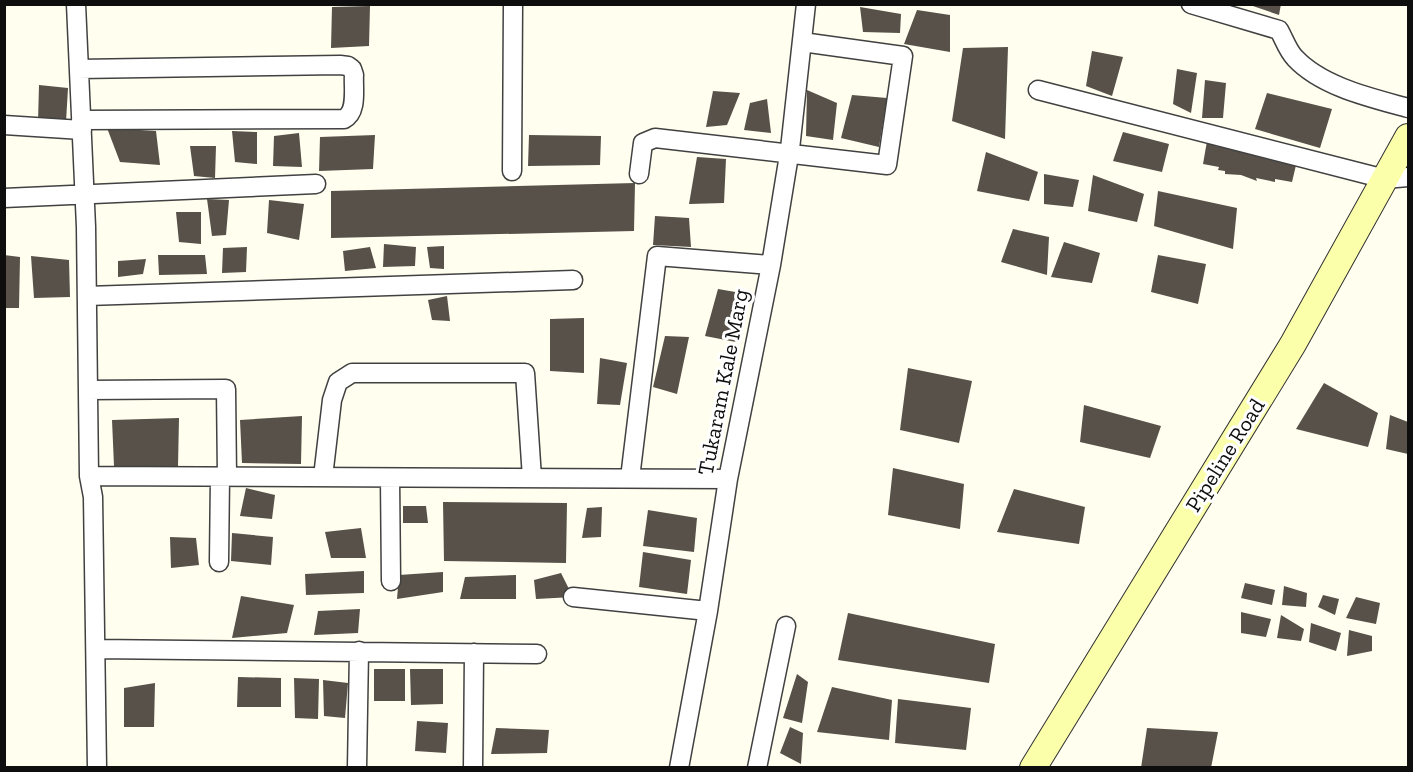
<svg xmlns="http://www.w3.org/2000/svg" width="1413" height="772" viewBox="0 0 1413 772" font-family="'Zilla Slab',serif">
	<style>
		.building { fill: #575149 }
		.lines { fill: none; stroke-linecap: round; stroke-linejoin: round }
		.street-casing { stroke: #414141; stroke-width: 21 }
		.secondary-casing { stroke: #303030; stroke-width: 28 }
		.street { stroke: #fff; stroke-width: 18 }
		.secondary { stroke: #fcffaa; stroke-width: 26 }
		.labels { text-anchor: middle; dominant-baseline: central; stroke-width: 6; stroke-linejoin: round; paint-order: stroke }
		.street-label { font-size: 22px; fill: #0e0e0e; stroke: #fff }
	</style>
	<rect width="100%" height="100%" fill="#fffeef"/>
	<path class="building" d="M 1247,4 L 1281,4 L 1279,15 Z
		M 370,6 L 369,46 L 331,48 L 332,7 Z
		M 860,7 L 901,14 L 900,33 L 863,32 Z
		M 917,10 L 950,15 L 950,52 L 904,44 Z
		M 1008,47 L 1005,139 L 952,121 L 963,48 Z
		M 1092,51 L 1123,57 L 1112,96 L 1086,86 Z
		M 1177,69 L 1197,73 L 1191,113 L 1173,104 Z
		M 1205,80 L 1226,83 L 1223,118 L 1202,118 Z
		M 39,85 L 68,88 L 66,122 L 38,122 Z
		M 807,90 L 837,103 L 833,140 L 806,136 Z
		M 713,91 L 740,93 L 727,125 L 706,127 Z
		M 1267,93 L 1332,109 L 1320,148 L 1255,129 Z
		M 852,95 L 887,98 L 879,147 L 841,138 Z
		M 767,99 L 771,133 L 744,130 L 750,103 Z
		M 107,128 L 156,131 L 160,165 L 120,162 Z
		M 232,131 L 257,132 L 257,164 L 235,162 Z
		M 1123,132 L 1169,144 L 1162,172 L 1113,161 Z
		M 299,133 L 302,167 L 273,166 L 274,136 Z
		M 375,135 L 373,169 L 319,171 L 320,137 Z
		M 529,135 L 601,136 L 600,165 L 528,166 Z
		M 1207,141 L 1217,143 L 1215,146 L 1229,148 L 1230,145 L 1297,161 L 1292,182 L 1275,179 L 1275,182 L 1256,178 L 1257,181 L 1241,175 L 1225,174 L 1225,171 L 1218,170 L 1219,167 L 1203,164 Z
		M 190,146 L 216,146 L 215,178 L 194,176 Z
		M 986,152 L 1038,172 L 1029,201 L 977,191 Z
		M 697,157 L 726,159 L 724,203 L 689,204 Z
		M 1044,174 L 1079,180 L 1073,207 L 1044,204 Z
		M 1093,175 L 1144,194 L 1137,222 L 1088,211 Z
		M 635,183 L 634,231 L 331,238 L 331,191 Z
		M 1158,191 L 1237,208 L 1233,249 L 1154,226 Z
		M 207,199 L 229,200 L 226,235 L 212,236 Z
		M 269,200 L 304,204 L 299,240 L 267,233 Z
		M 176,212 L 201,212 L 201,244 L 179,242 Z
		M 655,216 L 689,218 L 691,247 L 653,245 Z
		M 1013,229 L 1049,237 L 1047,275 L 1001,262 Z
		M 1064,242 L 1100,253 L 1092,283 L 1051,277 Z
		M 384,244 L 416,247 L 415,266 L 383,267 Z
		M 444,246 L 444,269 L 430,268 L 427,247 Z
		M 247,247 L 246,272 L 222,273 L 223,248 Z
		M 370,247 L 376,268 L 345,271 L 343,251 Z
		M 4,255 L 20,257 L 19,308 L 4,308 Z
		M 158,255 L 205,255 L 207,274 L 159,275 Z
		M 1158,255 L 1206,264 L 1198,304 L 1151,292 Z
		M 31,256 L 69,260 L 70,297 L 34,298 Z
		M 146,259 L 143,274 L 118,277 L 118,261 Z
		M 718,289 L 747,294 L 736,342 L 705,336 Z
		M 447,296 L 450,321 L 432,320 L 428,300 Z
		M 584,318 L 584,373 L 550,371 L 550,319 Z
		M 665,336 L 689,337 L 677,394 L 653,387 Z
		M 600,358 L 627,363 L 620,405 L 597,404 Z
		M 908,368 L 972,381 L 959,443 L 900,430 Z
		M 1324,383 L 1378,413 L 1368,447 L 1296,429 Z
		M 1084,405 L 1161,426 L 1150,458 L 1080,442 Z
		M 1390,415 L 1408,422 L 1408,454 L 1386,449 Z
		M 302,416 L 301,464 L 242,463 L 240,420 Z
		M 179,418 L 178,466 L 114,466 L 112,420 Z
		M 893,468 L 964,484 L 960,529 L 888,515 Z
		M 246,488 L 275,495 L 272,519 L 240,516 Z
		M 1014,489 L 1085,507 L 1079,544 L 997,532 Z
		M 443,502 L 567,503 L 566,563 L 444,561 Z
		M 403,506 L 426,506 L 428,523 L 403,523 Z
		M 602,507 L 601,537 L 582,538 L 587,508 Z
		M 648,510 L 697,518 L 694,552 L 643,546 Z
		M 361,528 L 366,558 L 331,558 L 325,532 Z
		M 232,533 L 273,537 L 271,565 L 231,561 Z
		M 170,537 L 196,538 L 199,565 L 171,568 Z
		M 643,552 L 691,560 L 687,594 L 639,587 Z
		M 364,571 L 364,593 L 306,595 L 305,574 Z
		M 443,572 L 443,592 L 397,599 L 399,575 Z
		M 561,573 L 573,597 L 536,599 L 534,580 Z
		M 516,575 L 516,599 L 460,599 L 465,577 Z
		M 1245,583 L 1275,590 L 1272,605 L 1241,598 Z
		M 1284,586 L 1307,593 L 1306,607 L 1282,605 Z
		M 1323,595 L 1339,599 L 1335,615 L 1318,607 Z
		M 241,596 L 294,605 L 287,633 L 232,638 Z
		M 1356,597 L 1380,603 L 1376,624 L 1346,618 Z
		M 360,609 L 358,633 L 314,635 L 318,611 Z
		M 1241,612 L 1271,619 L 1266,637 L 1241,633 Z
		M 848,613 L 995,644 L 989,683 L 838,660 Z
		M 1281,615 L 1304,629 L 1301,641 L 1277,638 Z
		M 1311,623 L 1341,633 L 1336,651 L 1309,642 Z
		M 1349,630 L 1372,636 L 1372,651 L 1347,656 Z
		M 374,669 L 405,669 L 405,701 L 374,701 Z
		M 410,669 L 443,669 L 443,704 L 411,705 Z
		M 797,674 L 808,682 L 802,723 L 783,718 Z
		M 238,677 L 281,678 L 281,707 L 237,707 Z
		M 294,678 L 319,679 L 318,719 L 295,718 Z
		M 323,680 L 348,683 L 345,718 L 324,716 Z
		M 155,683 L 154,727 L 124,727 L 124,688 Z
		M 832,687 L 892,700 L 889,740 L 817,732 Z
		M 898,699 L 971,708 L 966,750 L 895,743 Z
		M 417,721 L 448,723 L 446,753 L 415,751 Z
		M 790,727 L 803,733 L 801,764 L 780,753 Z
		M 496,728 L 549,730 L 547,753 L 491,754 Z
		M 1147,728 L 1218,732 L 1211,768 L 1141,768 Z"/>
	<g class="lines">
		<defs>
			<path id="street" d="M 76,4 L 86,227 L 89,476 L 93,497 L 97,768
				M 1191,4 L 1279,30 C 1284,39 1288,51 1295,58 C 1322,87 1372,98 1408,108
				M 79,69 L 340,65 L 348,66 L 352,69 L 354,75 C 353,88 358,112 344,119 L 81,120
				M 1038,90 L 1385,179 L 1408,177
				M 4,125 L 82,130
				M 512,171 L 513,4
				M 639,174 L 643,143 L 655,138 L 887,165 L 903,56 L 802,42
				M 4,198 L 316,184
				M 87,296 L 573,280
				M 88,390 L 226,389 L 227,477
				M 89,476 L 728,479
				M 323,477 L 332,400 L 338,382 L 352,373 L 525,373 L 532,478
				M 390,478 L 391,581
				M 630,478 L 657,256 L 771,265
				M 219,562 L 220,477
				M 573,597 L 708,611
				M 96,649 L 537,654
				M 357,768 L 359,651
				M 473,768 L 474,653
				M 679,768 L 708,611 L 728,479 L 771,265 L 790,149 L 806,4
				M 757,768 L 786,626"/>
			<path id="secondary" d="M 1033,768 L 1293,344 L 1408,137"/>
		</defs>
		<use href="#street" class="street-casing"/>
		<use href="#secondary" class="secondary-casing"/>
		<use href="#street" class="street"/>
		<use href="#secondary" class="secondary"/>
	</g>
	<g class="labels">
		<g class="street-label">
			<text transform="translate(723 382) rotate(-79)">Tukaram Kale Marg</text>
			<text transform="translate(1225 455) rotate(-58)">Pipeline Road</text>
		</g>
	</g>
	<rect width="1413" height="772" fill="none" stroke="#0e0e0e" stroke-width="12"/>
</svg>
